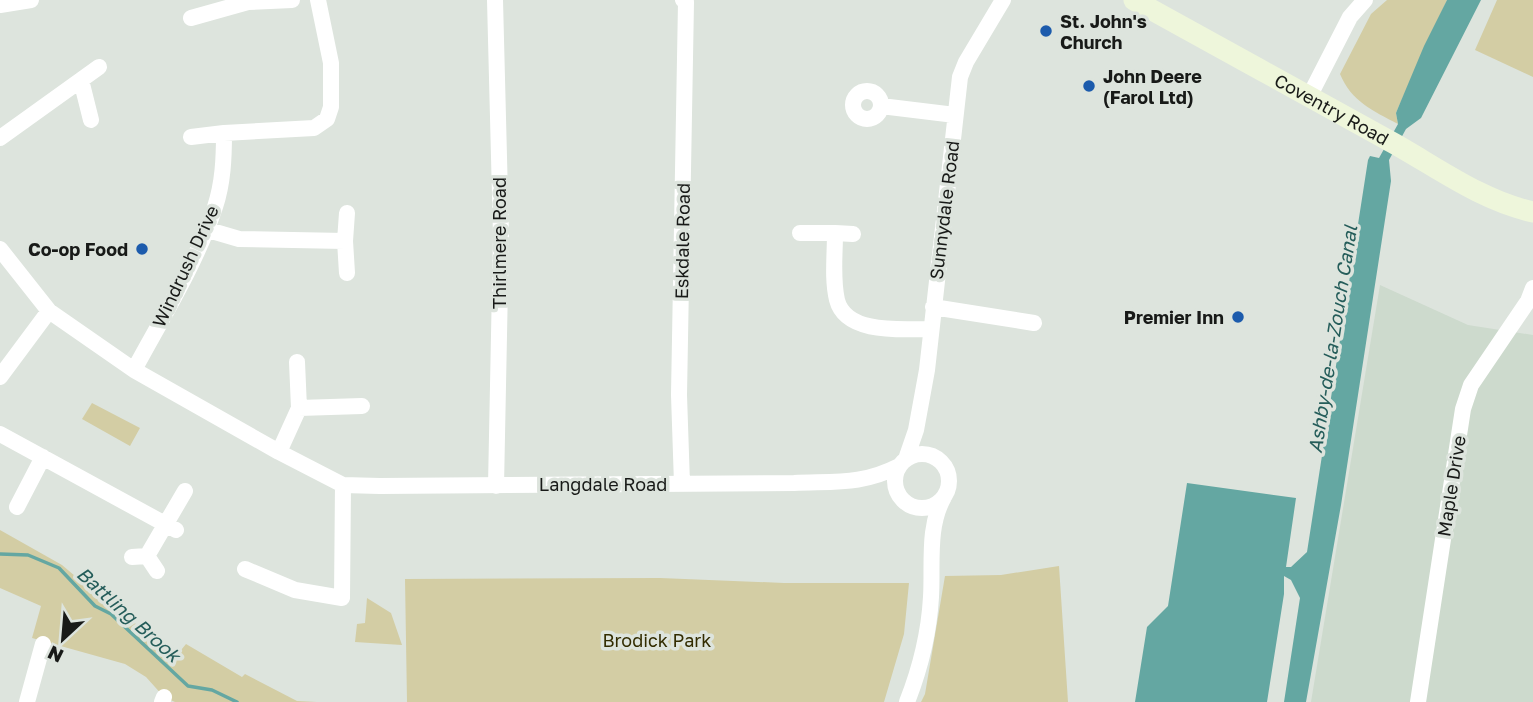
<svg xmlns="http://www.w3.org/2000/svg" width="1533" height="702" viewBox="0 0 1533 702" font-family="'Golos Text',sans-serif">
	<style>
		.built { fill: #cddacd }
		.green { fill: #d3cda4 }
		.water { fill: #64a7a2 }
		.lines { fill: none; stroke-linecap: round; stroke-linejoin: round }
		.stream { stroke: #64a7a2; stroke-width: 3.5 }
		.street { stroke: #fff; stroke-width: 16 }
		.secondary { stroke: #eef6db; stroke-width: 21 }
		.poi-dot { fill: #1c5bac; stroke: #dde4dd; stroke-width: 2.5 }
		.labels { text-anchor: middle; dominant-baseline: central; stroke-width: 7; stroke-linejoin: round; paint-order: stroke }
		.poi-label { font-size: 18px; font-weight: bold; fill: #181a18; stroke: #dde4dd; text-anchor: start }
		.street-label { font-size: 18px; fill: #181a18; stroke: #dde4dd }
		.park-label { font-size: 18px; fill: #322c01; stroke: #dde4dd }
		.water-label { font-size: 19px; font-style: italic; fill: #255d5a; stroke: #dde4dd }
	</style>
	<rect width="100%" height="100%" fill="#dde4dd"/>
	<path class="built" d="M 1380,285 L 1468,325 L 1533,335 L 1533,702 L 1311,702 Z"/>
	<path class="green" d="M 1387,0 L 1447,0 L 1398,108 L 1396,113 L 1398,124 C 1373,111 1351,101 1340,74 L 1371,14 Z
		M 1497,0 L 1533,0 L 1533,77 L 1475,50 Z
		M 92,403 L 140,428 L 130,446 L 82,419 Z
		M 0,530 L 62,565 L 95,593 L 177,655 L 186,644 L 242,677 L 245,674 L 297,701 L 317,702 L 175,702 L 164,697 L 146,677 L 125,664 L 32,638 L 41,606 L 0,588 Z
		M 1059,566 L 1068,702 L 921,702 L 925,694 L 945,576 L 1001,575 Z
		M 660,578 L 784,583 L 909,583 L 904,634 L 884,702 L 407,702 L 405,579 Z
		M 367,598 L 391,613 L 402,645 L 355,642 L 357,624 L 365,623 Z"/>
	<path class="water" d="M 1447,0 L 1481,0 L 1421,118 L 1406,129 L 1389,160 L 1391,181 L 1341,505 L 1306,702 L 1284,702 L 1300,598 L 1291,580 L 1284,576 L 1284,594 L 1267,702 L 1135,702 L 1147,627 L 1168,606 L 1187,483 L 1296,498 L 1286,567 L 1291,567 L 1307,552 L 1368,160 L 1370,156 L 1379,158 L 1398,124 L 1396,113 L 1398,108 L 1424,46 Z"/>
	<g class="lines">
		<path class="stream" d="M 0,554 L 28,555 L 59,568 L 95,606 L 111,614 L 188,686 L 212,690 L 237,702"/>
		<path class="street" d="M 495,0 L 501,235 L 496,486
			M 0,5 L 31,0
			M 191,18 L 248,2 L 292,0
			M 81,80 L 91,120
			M853 105a14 14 0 1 1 28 0a14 14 0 1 1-28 0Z
			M 1309,97 L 1350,17 L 1365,0
			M 881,106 L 955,115
			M 191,137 L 224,133
			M 0,138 L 99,67
			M 205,229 L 239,239 L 345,241 L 347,273
			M 800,233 L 835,233
			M 853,234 L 835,233 C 835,255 832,279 837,300 C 846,335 903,329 930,329
			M 345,241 L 347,213
			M 0,249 L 49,311 L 134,370 L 279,452 L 343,485 L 380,486 L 794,483 C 835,481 862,485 899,466
			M 933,307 L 1034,323
			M 134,370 C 162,318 196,264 215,207 C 223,183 224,158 224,133 L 314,128 L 327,119 L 331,107 L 331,63 L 318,0
			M 0,377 L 49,311
			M 299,408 L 362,406
			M 0,434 L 176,530
			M 279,452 L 299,408 L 297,362
			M895 481a27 27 0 1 1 54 0a27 27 0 1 1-54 0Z
			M 906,459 L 916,430 L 927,370 L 960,77 L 966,62 L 1003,0
			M 682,484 L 679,395 L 686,2 L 683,0
			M 17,507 L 43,457
			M 147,556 L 185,491
			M 132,557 L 147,556 L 157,571
			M 245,569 L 295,590 L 342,598 L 343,485
			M 27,702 L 43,644
			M 162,702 L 164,697
			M 907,702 C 920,669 929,633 931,597 C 933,564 927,527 944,497
			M 1418,702 L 1463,409 L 1471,385 L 1528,301 L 1533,288"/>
		<path class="secondary" id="s1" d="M 1134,0 C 1218,47 1302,92 1386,139 C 1434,165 1479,200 1533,212"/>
	</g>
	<g class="poi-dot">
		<circle cx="1046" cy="31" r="7"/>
		<circle cx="1089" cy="86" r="7"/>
		<circle cx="142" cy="249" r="7"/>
		<circle cx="1238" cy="317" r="7"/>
	</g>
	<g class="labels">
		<g class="poi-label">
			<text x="1060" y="21">St. John's<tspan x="1060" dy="21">Church</tspan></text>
			<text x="1103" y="76">John Deere<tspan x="1103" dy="21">(Farol Ltd)</tspan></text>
			<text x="128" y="249" text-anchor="end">Co-op Food</text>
			<text x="1224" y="317" text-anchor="end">Premier Inn</text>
		</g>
		<g class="street-label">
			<text stroke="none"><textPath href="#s1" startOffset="226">Coventry Road</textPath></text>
			<text transform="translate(944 210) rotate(-83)">Sunnydale Road</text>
			<text transform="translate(682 241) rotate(-89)">Eskdale Road</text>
			<text transform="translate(499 243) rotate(-90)">Thirlmere Road</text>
			<text transform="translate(185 266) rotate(-65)">Windrush Drive</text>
			<text x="603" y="484">Langdale Road</text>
			<text transform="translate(1451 486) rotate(-81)">Maple Drive</text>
		</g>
		<g class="park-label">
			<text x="657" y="640">Brodick Park</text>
		</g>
		<g class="water-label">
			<text transform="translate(1332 339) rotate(-81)">Ashby-de-la-Zouch Canal</text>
			<text transform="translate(129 614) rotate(42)">Battling Brook</text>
		</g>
	</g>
	<g transform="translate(63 639) rotate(206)" stroke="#dde4dd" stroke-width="5" paint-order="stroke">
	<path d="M0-5L12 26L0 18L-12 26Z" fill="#181a18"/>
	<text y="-10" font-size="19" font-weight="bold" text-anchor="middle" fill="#181a18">N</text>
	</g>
</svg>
